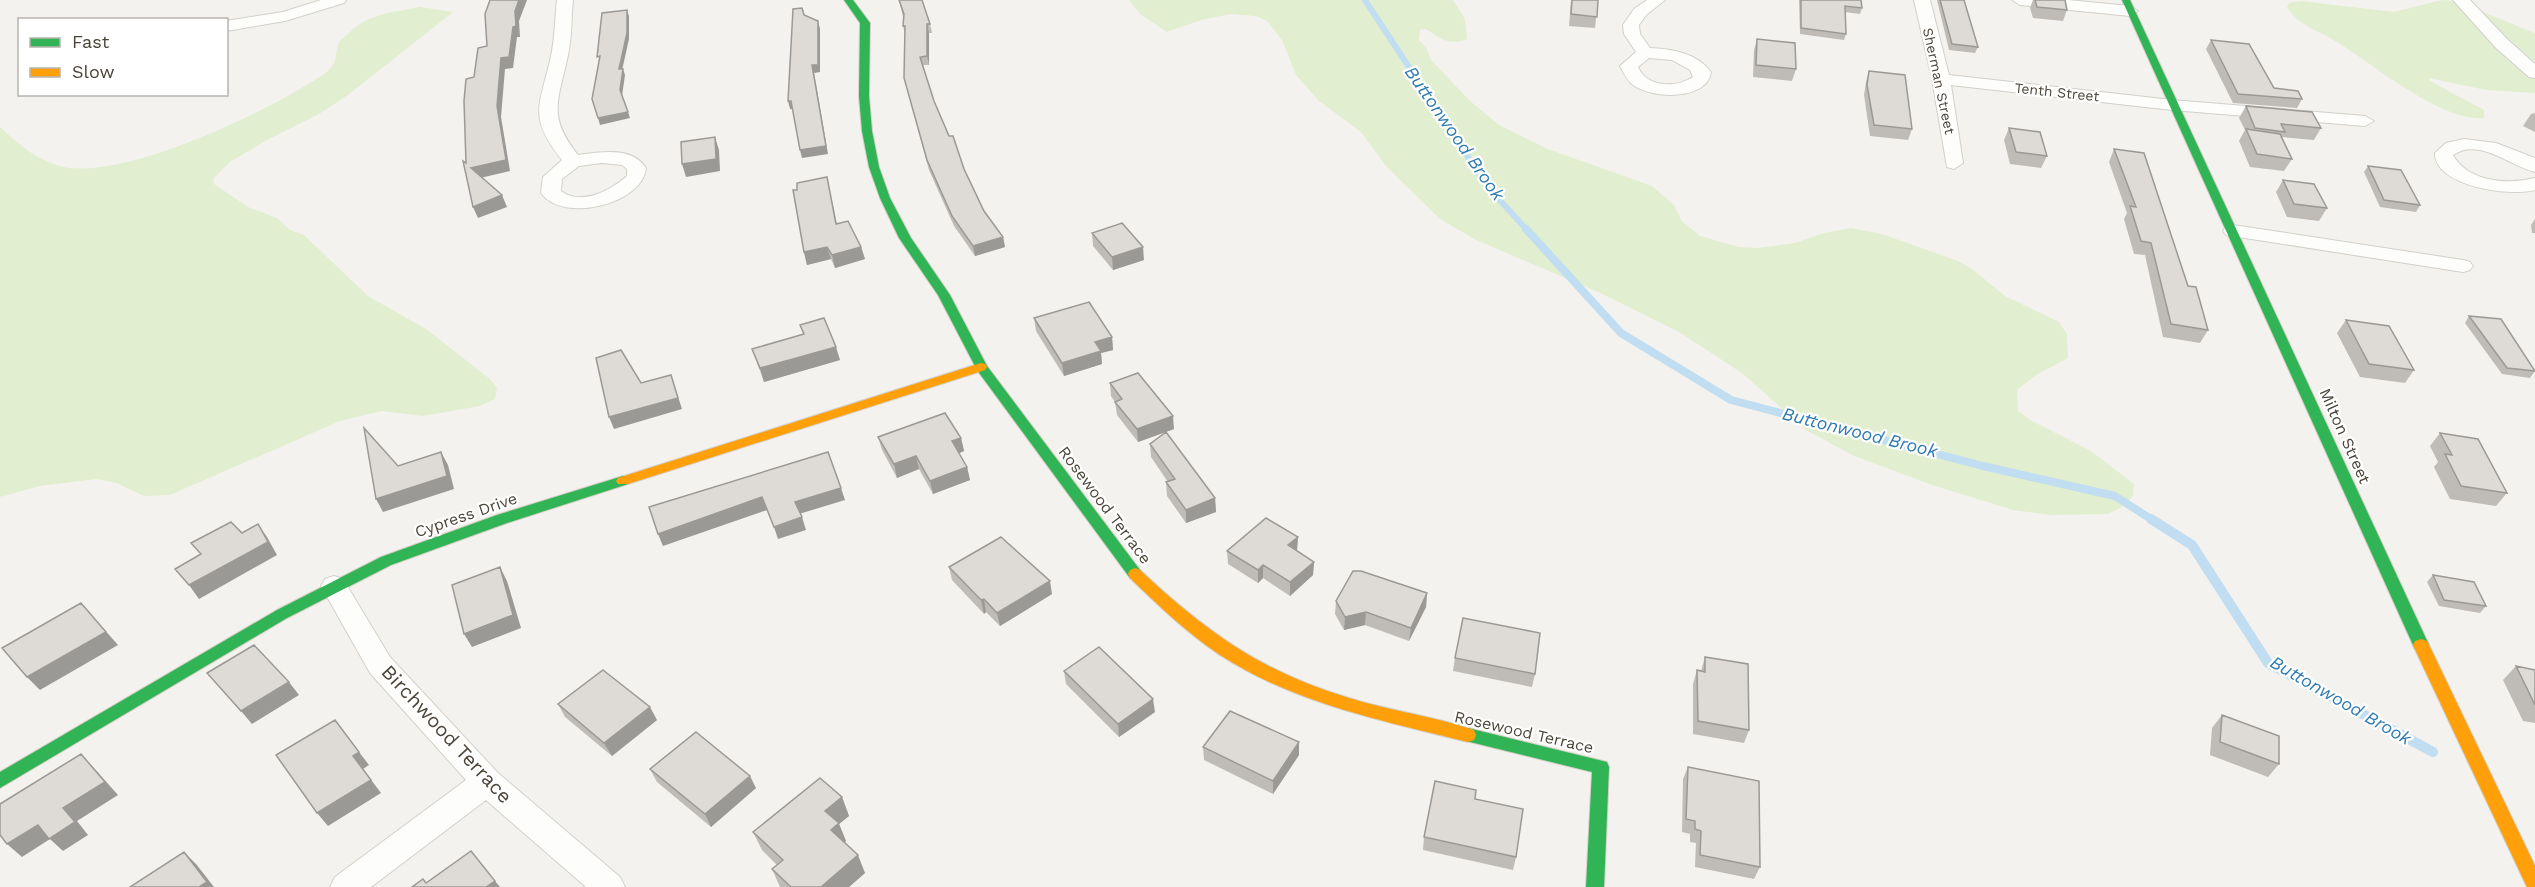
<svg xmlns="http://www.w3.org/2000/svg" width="2535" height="887" viewBox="0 0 2535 887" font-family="'Work Sans',sans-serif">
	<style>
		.green { fill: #e1eecf }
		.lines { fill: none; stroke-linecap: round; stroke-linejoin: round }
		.stream-far2 { stroke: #c0ddf1; stroke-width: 6 }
		.stream-far1 { stroke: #c0ddf1; stroke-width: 8 }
		.stream { stroke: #c0ddf1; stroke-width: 10 }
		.street-casing { stroke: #d2d0cb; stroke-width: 2 }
		.fast-casing { stroke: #d3cfc5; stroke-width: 2 }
		.slow-casing { stroke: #d3cfc5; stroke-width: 2 }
		.street { fill: #fdfdfc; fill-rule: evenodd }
		.fast { fill: #30b455; fill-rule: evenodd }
		.slow { fill: #ff9f0a; fill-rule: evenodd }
		.wall { fill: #bfbcb8 }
		.shaded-wall { fill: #9b9996 }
		.building { fill: #dedbd6; stroke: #9b9996; stroke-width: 1.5 }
		.labels { text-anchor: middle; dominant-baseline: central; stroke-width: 4.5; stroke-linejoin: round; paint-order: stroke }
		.far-street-label { font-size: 14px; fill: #4b4439; stroke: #fff }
		.street-label { font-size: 16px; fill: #4b4439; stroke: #fff }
		.water-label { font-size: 18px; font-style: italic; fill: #2e7ab2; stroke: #fff }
		.near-street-label { font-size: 20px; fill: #4b4439; stroke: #fff }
	</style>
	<rect width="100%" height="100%" fill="#f4f2ee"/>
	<path class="green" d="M 1129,0 L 1453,0 L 1465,19 L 1467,39 C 1449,46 1441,39 1426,29 L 1420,30 L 1419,40 L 1427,49 L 1431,60 L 1470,101 L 1499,125 L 1548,149 L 1652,186 L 1674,205 L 1682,221 L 1700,236 L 1739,247 L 1758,248 L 1795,243 L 1824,233 L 1851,228 L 1882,234 L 1958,261 L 1971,268 L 2005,296 L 2059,322 L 2067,334 L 2068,358 L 2036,375 L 2017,390 L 2018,411 L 2032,421 L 2091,451 L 2134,484 L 2133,496 L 2122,507 L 2108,514 L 2051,515 L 2013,510 L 1932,485 L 1852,455 L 1806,430 L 1742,373 L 1679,332 L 1596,291 L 1476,240 L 1440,219 L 1386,166 L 1361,132 L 1319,101 L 1296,75 L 1282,40 L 1267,21 L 1256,16 L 1231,14 L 1201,20 L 1167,32 L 1140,14 Z
		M 2442,0 L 2455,1 L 2535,33 L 2535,93 L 2486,90 L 2429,78 L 2430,81 L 2484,110 L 2484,118 C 2441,122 2373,64 2337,42 C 2319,31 2300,26 2287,8 L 2289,3 L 2301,1 L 2394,12 Z
		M 420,7 L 453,12 L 348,95 L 319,114 L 267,140 L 230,162 L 213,179 L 214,184 L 248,207 L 277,218 L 290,230 L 304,235 L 368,296 L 426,329 L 490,379 L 497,388 L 495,399 L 480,406 L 423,416 L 382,411 L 340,421 L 170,495 L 144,496 L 116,483 L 96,479 L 40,486 L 0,497 L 0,127 C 17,143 33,157 56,165 C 115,186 273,109 324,74 C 340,63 333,57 339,43 C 341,39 346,36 349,33 C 371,12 392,13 420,7 Z"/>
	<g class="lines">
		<path class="stream-far2" d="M 1365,0 L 1487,186 L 1527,230"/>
		<path class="stream-far1" d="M 1526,229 L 1621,333 L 1731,400 L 1983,466 L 2115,496 L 2154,521"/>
		<path class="stream" d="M 2151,519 L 2192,545 L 2268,663 L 2433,752"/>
		<defs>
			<path id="street" d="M 321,0 L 346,0 L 344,3 L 285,21 L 226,31 L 226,21 L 283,12 Z
				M 557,0 L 573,0 C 571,18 572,38 568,55 C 559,100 546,115 578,155 C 601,152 632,146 646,168 C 643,204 563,224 541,193 L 543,177 L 562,160 C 527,116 540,106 551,56 C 555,38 555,18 557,0 ZM 602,163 L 622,165 L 627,169 L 627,176 C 610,191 581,206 561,191 L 562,179 L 579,166 Z
				M 1647,0 L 1665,0 L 1646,15 L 1639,25 L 1640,34 L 1650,48 C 1672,49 1697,53 1711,72 C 1707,101 1652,99 1633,85 C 1627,80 1624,74 1620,66 L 1636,52 L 1624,34 L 1623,25 L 1634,9 ZM 1649,58 L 1672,60 L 1690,70 L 1693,77 C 1676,88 1647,88 1638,67 Z
				M 1914,0 L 1930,0 L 1949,75 L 2172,100 L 2365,116 L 2374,121 L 2365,126 L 2172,110 L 1951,85 L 1963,163 L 1954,169 L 1947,167 L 1932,79 Z
				M 2012,0 L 2068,0 L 2130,6 L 2138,11 L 2130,16 L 2020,5 Z
				M 2453,0 L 2470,0 L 2508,40 L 2535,64 L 2535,78 L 2529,77 L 2496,48 Z
				M 2464,139 L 2496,143 L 2535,158 L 2535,172 C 2510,166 2479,137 2453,155 C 2468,182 2508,185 2535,178 L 2535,190 C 2510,197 2434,186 2435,153 L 2446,143 Z
				M 2233,225 L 2463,260 L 2470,262 L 2473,266 L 2470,270 L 2463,272 L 2226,235 L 2223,231 L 2226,227 Z
				M 334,576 L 343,579 L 390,657 L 498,773 L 620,877 L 625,887 L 586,887 L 486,800 L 371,887 L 330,887 L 335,877 L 466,780 L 370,673 L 321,586 L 325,579 Z"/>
			<path id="fast" d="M 844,0 L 853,0 L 870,23 L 869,96 L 872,131 L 879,167 L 890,198 L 911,238 L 950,295 L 987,366 L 1140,570 L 1142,574 L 1140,578 L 1130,578 L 977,370 L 938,295 L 899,238 L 880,198 L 869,167 L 862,131 L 859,96 L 860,23 Z
				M 2122,0 L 2130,0 L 2429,645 L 2427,649 L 2421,651 L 2415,649 L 2413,645 Z
				M 623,476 L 630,481 L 628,484 L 507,523 L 391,565 L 287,618 L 0,788 L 0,772 L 277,610 L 381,557 L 497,515 Z
				M 1468,728 L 1607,762 L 1609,767 L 1604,887 L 1586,887 L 1592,772 L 1462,740 L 1460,735 L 1462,730 Z"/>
			<path id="slow" d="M 981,363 L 985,364 L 987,367 L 985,370 L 628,484 L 618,484 L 616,481 L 618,478 Z
				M 1135,568 L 1140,570 C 1206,632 1262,672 1349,698 C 1390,711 1434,716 1474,730 L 1476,735 L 1474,740 L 1468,742 C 1383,721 1294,703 1220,655 C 1187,633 1158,605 1130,578 L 1128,574 L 1130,570 Z
				M 2421,639 L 2427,641 L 2429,645 L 2535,866 L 2535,887 L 2527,887 L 2413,645 L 2415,641 Z"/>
		</defs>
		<use href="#street" class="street-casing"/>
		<use href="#fast" class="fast-casing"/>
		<use href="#slow" class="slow-casing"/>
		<use href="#street" class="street"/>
		<use href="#fast" class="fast"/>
		<use href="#slow" class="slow"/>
	</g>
	<path class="wall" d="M 899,0 L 922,0 L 930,24 L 932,33 L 929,33 L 929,65 L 923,65 L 934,101 L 949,136 L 984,211 L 1003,237 L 1005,247 L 975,256 L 954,226 L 929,170 L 904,78 L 905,35 L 903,26 L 903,17 Z
		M 1571,0 L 1598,0 L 1595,28 L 1569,26 Z
		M 1799,0 L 1861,0 L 1862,8 L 1860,14 L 1845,12 L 1846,34 L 1844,40 L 1800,34 Z
		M 1937,0 L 1964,0 L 1978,47 L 1975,53 L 1949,50 Z
		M 2033,0 L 2065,0 L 2067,10 L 2063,21 L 2033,18 L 2030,8 Z
		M 1757,39 L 1796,69 L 1792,81 L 1753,77 L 1754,50 Z
		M 2211,40 L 2274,88 L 2302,99 L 2297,108 L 2233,103 L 2206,49 Z
		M 1869,71 L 1912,129 L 1908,140 L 1870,136 L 1864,95 L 1866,82 Z
		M 2246,106 L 2321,128 L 2314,140 L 2282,137 L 2292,159 L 2284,171 L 2250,167 L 2239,141 L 2245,130 L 2239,118 Z
		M 2535,113 L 2535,132 L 2523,126 L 2531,114 Z
		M 2009,128 L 2047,156 L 2041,168 L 2010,164 L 2004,140 Z
		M 2114,149 L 2188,286 L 2208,330 L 2200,343 L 2163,337 L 2145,255 L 2134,254 L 2124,219 L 2127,213 L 2109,162 Z
		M 2368,166 L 2420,205 L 2416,212 L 2380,207 L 2364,172 Z
		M 827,177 L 837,224 L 861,247 L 865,259 L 835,268 L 831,259 L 807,265 L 804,252 L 797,190 Z
		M 2283,180 L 2327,208 L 2319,221 L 2287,217 L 2276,192 Z
		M 2535,219 L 2535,233 L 2532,233 L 2531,225 Z
		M 1092,233 L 1144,260 L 1113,270 L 1093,246 Z
		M 2469,316 L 2535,371 L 2530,378 L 2502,374 L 2465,323 Z
		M 1034,318 L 1112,337 L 1113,350 L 1101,353 L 1102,364 L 1064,376 L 1036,331 Z
		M 2346,320 L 2414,370 L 2405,383 L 2360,377 L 2337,333 Z
		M 800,325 L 840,360 L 764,382 L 752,349 L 803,334 Z
		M 1110,383 L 1174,429 L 1138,442 L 1117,415 L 1115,402 L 1111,396 Z
		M 2440,433 L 2507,493 L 2496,506 L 2450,499 L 2434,467 L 2438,462 L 2430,446 Z
		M 878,437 L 961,438 L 964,451 L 959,453 L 967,467 L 970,480 L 933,494 L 919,469 L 897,478 L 882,450 Z
		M 1150,444 L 1215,498 L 1216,512 L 1186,523 L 1167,496 L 1166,482 L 1168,482 L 1151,457 Z
		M 1298,537 L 1297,551 L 1314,562 L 1313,575 L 1290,596 L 1263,578 L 1258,583 L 1228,564 L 1227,551 Z
		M 949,567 L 1052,594 L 1000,626 L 986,612 L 984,614 L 952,580 Z
		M 2433,575 L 2486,606 L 2480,613 L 2439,606 L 2427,582 Z
		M 1427,593 L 1426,607 L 1409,641 L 1365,625 L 1344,630 L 1335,614 L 1336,601 Z
		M 1705,657 L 1749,730 L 1744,743 L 1693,734 L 1693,684 L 1697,670 L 1701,671 Z
		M 1455,658 L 1535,674 L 1532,687 L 1453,671 Z
		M 2516,666 L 2535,670 L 2535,723 L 2523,721 L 2503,680 Z
		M 1064,671 L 1155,712 L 1119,737 L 1066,684 Z
		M 558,704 L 657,720 L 612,756 L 565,717 Z
		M 2222,715 L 2279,764 L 2268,777 L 2210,755 L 2212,728 Z
		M 1299,742 L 1299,755 L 1273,794 L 1204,760 L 1203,747 Z
		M 1688,767 L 1760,867 L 1754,879 L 1695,867 L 1696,843 L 1690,842 L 1690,834 L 1682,832 L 1683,779 Z
		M 650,769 L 756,788 L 711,827 L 657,782 Z
		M 842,797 L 849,816 L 839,824 L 846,841 L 845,842 L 865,873 L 849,887 L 780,887 L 772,869 L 777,865 L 762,850 L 753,832 Z
		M 1475,799 L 1516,857 L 1513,870 L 1423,850 L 1424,837 Z"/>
	<path class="shaded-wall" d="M 519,0 L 527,0 L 519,21 L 520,37 L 517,37 L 513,68 L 505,69 L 501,117 L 510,171 L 476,179 L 471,168 L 497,106 L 501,58 L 515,11 Z
		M 627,10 L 629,16 L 629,39 L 621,75 L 619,69 Z
		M 818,21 L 820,29 L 820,72 L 814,73 L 828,154 L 802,158 L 800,150 Z
		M 927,24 L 929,33 L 929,65 L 927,56 Z
		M 623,69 L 625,75 L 622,96 L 620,90 Z
		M 788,101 L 791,101 L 793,109 L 790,109 Z
		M 628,112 L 630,118 L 600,125 L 598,118 Z
		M 715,137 L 719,150 L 720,171 L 686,177 L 682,164 Z
		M 502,195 L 507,207 L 478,218 L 473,207 Z
		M 1003,237 L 1005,247 L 975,256 L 973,246 Z
		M 827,247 L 831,259 L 807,265 L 804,252 Z
		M 861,247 L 865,259 L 835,268 L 832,255 Z
		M 1143,247 L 1144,260 L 1113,270 L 1112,257 Z
		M 1112,337 L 1113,350 L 1101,353 L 1102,364 L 1064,376 L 1062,363 L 1095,342 Z
		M 836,347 L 840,360 L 764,382 L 760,368 Z
		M 671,375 L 682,409 L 614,429 L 609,417 Z
		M 1173,416 L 1174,429 L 1138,442 L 1137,429 Z
		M 961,438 L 964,451 L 955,455 L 952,441 Z
		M 441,452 L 448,465 L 454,489 L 383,512 L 376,499 Z
		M 916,456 L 919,469 L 897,478 L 894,464 Z
		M 967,467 L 970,480 L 933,494 L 930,481 Z
		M 841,488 L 845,500 L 799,514 L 795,502 Z
		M 762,497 L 767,510 L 663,546 L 658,534 Z
		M 1215,498 L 1216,512 L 1186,523 L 1186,510 Z
		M 802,517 L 806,530 L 778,539 L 774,527 Z
		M 258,524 L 267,537 L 277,555 L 199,599 L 189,585 Z
		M 1298,537 L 1297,550 L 1288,559 L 1288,545 Z
		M 1314,562 L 1313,575 L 1290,596 L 1290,582 Z
		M 1263,565 L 1263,578 L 1258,583 L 1258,570 Z
		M 500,567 L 507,581 L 521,628 L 472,647 L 464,634 Z
		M 1050,581 L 1052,594 L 1000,626 L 997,613 Z
		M 1427,593 L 1426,607 L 1409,641 L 1411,628 Z
		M 984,599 L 986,612 L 984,614 L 981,600 Z
		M 81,603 L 118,645 L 40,690 L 27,677 Z
		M 1366,612 L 1365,625 L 1344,630 L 1345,617 Z
		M 289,682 L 299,695 L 252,724 L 241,711 Z
		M 1153,699 L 1155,712 L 1119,737 L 1118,724 Z
		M 650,707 L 657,720 L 612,756 L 604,743 Z
		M 1299,742 L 1299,755 L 1273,794 L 1273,781 Z
		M 359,752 L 369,765 L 363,769 L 381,793 L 328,826 L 317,813 L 353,756 Z
		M 81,754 L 93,767 L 118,795 L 77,821 L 88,835 L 63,851 L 50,839 L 22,857 L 7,844 L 63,808 Z
		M 750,776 L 756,788 L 711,827 L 705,814 Z
		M 842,797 L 849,816 L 839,824 L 846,841 L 838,848 L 831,830 L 825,811 Z
		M 184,852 L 196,864 L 214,887 L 199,887 Z
		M 858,855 L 865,873 L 849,887 L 821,887 Z
		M 495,881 L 500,887 L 486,887 Z"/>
	<path class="building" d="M 490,0 L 519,0 L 515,11 L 516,26 L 513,27 L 509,57 L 501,58 L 497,106 L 506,160 L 471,168 L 502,195 L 473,207 L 463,161 L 466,163 L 464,101 L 466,79 L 474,77 L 478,48 L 487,46 L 485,14 Z
		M 899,0 L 922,0 L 930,24 L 927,24 L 927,56 L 920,57 L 934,101 L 949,136 L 953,136 L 964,169 L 984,211 L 1003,237 L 973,246 L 952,216 L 927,160 L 904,78 L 905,26 L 903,26 L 904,14 Z
		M 1572,0 L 1598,0 L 1597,17 L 1571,14 Z
		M 1801,0 L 1861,0 L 1862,8 L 1845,6 L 1846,34 L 1801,28 Z
		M 1940,0 L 1964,0 L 1978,47 L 1952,44 Z
		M 2035,0 L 2065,0 L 2067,10 L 2037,7 Z
		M 802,8 L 804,15 L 818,21 L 818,65 L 812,65 L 826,146 L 800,150 L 791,101 L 788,101 L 793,9 Z
		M 627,10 L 627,33 L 619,69 L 623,69 L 620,90 L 628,112 L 598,118 L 592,99 L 600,56 L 597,57 L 602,13 Z
		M 1757,39 L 1795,43 L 1796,69 L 1756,65 Z
		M 2211,40 L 2249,44 L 2274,88 L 2298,91 L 2302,99 L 2238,94 Z
		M 1869,71 L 1905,75 L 1912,129 L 1874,125 L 1867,85 Z
		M 2246,106 L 2312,112 L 2321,128 L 2281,124 L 2285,132 L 2255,128 Z
		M 2009,128 L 2040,132 L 2047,156 L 2016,152 Z
		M 2246,129 L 2280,134 L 2292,159 L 2257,154 Z
		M 715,137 L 716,159 L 682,164 L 681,142 Z
		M 2114,149 L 2144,153 L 2188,286 L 2196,287 L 2208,330 L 2171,324 L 2151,243 L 2141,241 L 2130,206 L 2136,207 Z
		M 2368,166 L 2401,170 L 2420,205 L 2384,200 Z
		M 827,177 L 836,224 L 848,221 L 861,247 L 832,255 L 827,247 L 804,252 L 793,190 L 797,190 L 797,183 Z
		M 2283,180 L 2314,184 L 2327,208 L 2294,204 Z
		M 1122,223 L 1143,247 L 1112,257 L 1092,233 Z
		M 1089,302 L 1112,337 L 1095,342 L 1101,351 L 1062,363 L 1034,318 Z
		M 2469,316 L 2501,319 L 2535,371 L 2507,368 Z
		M 824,318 L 836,347 L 760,368 L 752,349 L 804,334 L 800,325 Z
		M 2346,320 L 2389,326 L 2414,370 L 2369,364 Z
		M 621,350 L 641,383 L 671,375 L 678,398 L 609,417 L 596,358 Z
		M 1138,373 L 1173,416 L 1137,429 L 1115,402 L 1122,399 L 1110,383 Z
		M 945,413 L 961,438 L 952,441 L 967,467 L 930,481 L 916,456 L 894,464 L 878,437 Z
		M 364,428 L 398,466 L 441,452 L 447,476 L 376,499 Z
		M 1166,432 L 1215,498 L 1186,510 L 1166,482 L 1175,479 L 1150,444 Z
		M 2440,433 L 2478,439 L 2507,493 L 2461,486 L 2445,454 L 2452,455 Z
		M 828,452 L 841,488 L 795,502 L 802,517 L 774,527 L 762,497 L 658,534 L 649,507 Z
		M 1266,518 L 1298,537 L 1288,545 L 1314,562 L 1290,582 L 1263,565 L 1258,570 L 1227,551 Z
		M 231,522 L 242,533 L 258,524 L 268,542 L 189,585 L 175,569 L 201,554 L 191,543 Z
		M 1001,537 L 1050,581 L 997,613 L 984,599 L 981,600 L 949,567 Z
		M 500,567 L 513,615 L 464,634 L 452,585 Z
		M 1353,571 L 1361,571 L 1427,593 L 1411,628 L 1366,612 L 1345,617 L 1336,601 Z
		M 2433,575 L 2474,582 L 2486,606 L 2444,600 Z
		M 81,603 L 106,632 L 27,677 L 2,648 Z
		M 1463,618 L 1540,633 L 1535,674 L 1455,658 Z
		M 254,645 L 289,682 L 241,711 L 207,673 Z
		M 1099,647 L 1153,699 L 1118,724 L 1064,671 Z
		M 1705,657 L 1748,664 L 1749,730 L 1698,721 L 1697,670 L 1705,672 Z
		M 2516,666 L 2535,670 L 2535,705 Z
		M 603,670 L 650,707 L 604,743 L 558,704 Z
		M 1230,711 L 1299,742 L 1273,781 L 1203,747 Z
		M 2222,715 L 2279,736 L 2279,764 L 2220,742 Z
		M 335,720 L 359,752 L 353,756 L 371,780 L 317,813 L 276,755 Z
		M 696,732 L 750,776 L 705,814 L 650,769 Z
		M 81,754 L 105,782 L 63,808 L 75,822 L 49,839 L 38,825 L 7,844 L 0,835 L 0,804 Z
		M 1688,767 L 1759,781 L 1760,867 L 1700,855 L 1701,831 L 1695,829 L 1695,821 L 1686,819 Z
		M 820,778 L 842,797 L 825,811 L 839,823 L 831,830 L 858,855 L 821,887 L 791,887 L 772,869 L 783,860 L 753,832 Z
		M 1435,781 L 1476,790 L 1475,799 L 1523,809 L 1516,857 L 1424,837 Z
		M 471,851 L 495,881 L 486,887 L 412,887 L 423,879 L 426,883 Z
		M 184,852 L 207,882 L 199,887 L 130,887 Z"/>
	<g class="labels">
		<g class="far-street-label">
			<text transform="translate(1939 81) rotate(78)">Sherman Street</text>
			<text transform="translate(2057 92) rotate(6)">Tenth Street</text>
		</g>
		<g class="street-label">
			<text transform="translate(2345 436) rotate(66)">Milton Street</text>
			<text transform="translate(1105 505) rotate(53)">Rosewood Terrace</text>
			<text transform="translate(466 515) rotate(-19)">Cypress Drive</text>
			<text transform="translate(1524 732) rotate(13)">Rosewood Terrace</text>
		</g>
		<g class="water-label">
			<text transform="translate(1455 133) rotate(55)">Buttonwood Brook</text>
			<text transform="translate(1860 432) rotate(14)">Buttonwood Brook</text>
			<text transform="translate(2341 700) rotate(30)">Buttonwood Brook</text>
		</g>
		<g class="near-street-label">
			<text transform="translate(447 734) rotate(47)">Birchwood Terrace</text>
		</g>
	</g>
	<rect x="18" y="18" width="210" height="78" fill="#ffffff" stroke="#b7b4b0" stroke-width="1.5"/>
	<rect x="30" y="38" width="30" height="9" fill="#30b455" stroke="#b7b4b0" stroke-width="1.5"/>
	<text x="72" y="48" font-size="18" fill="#4b4439">Fast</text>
	<rect x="30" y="68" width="30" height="9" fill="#ff9f0a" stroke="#b7b4b0" stroke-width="1.5"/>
	<text x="72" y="78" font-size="18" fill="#4b4439">Slow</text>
</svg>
